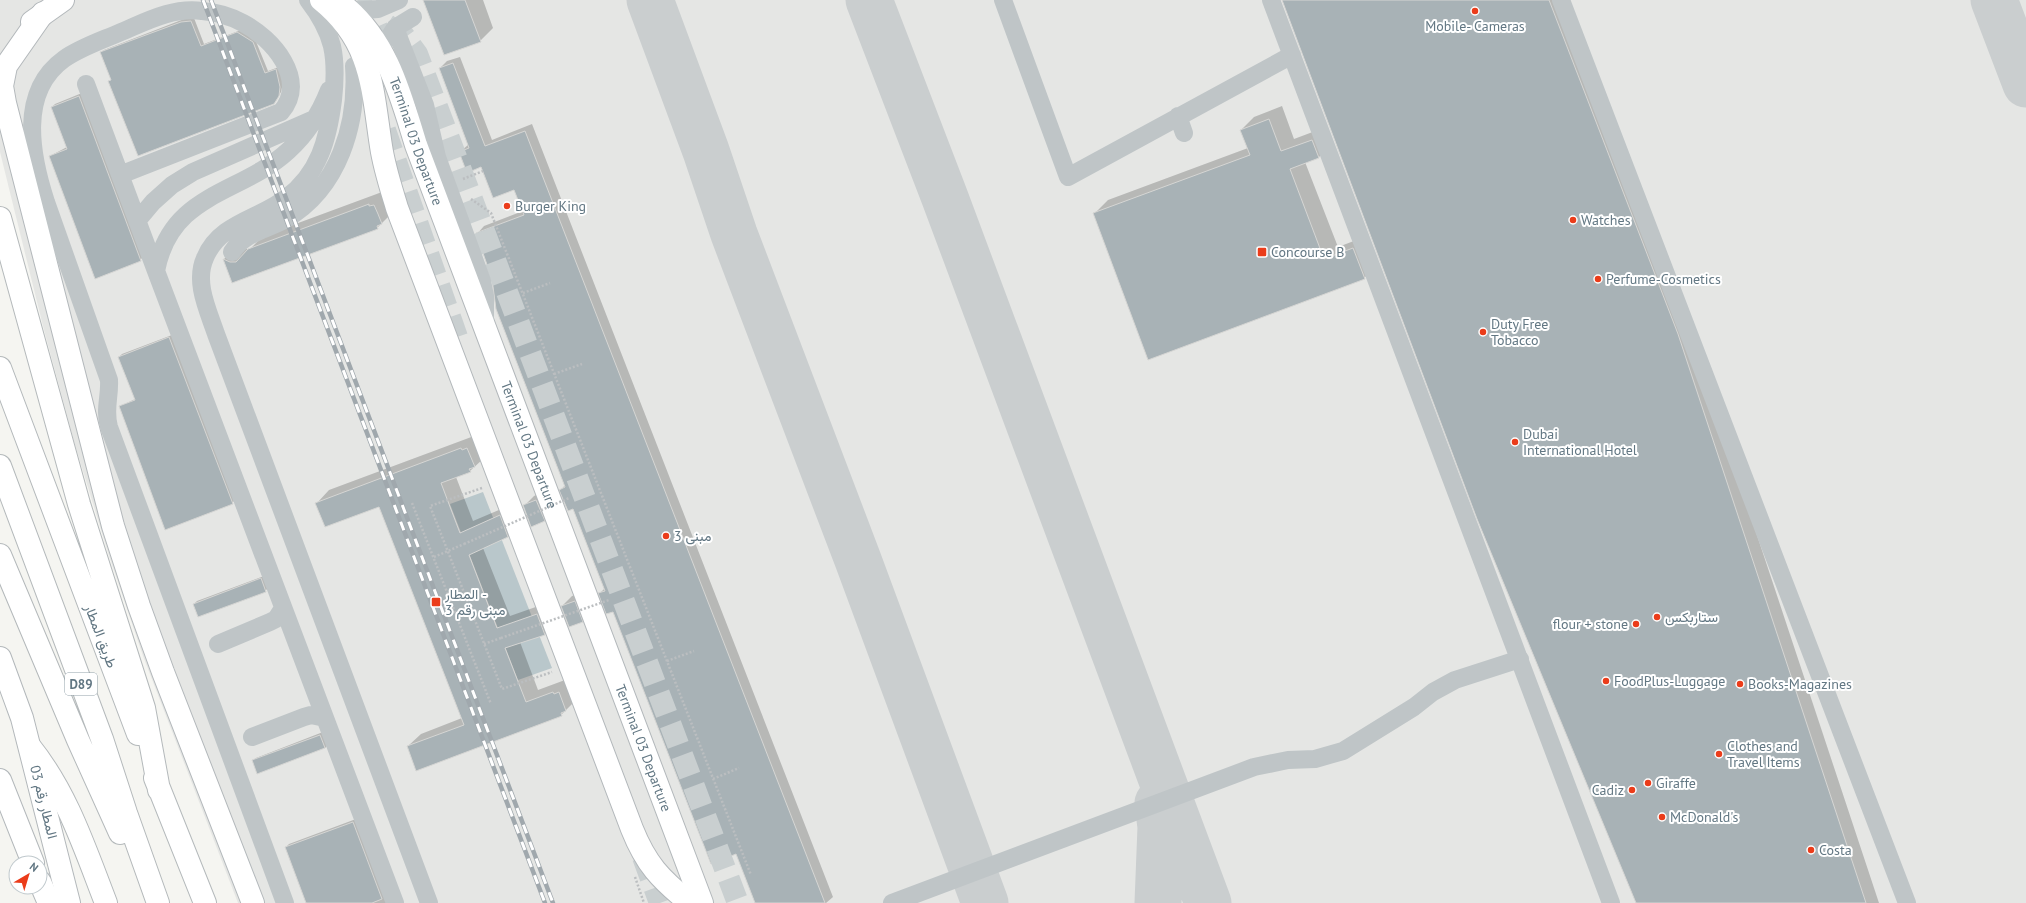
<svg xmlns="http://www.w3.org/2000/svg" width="2026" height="903" viewBox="0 0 2026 903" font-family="'PT Sans',Vazirmatn,sans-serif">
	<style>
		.built { fill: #e5e6e4 }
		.water { fill: #b9c7cb }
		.shadow { fill: #0003 }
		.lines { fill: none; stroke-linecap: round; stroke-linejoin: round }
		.taxiway { stroke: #cacecf; stroke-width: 47 }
		.building { fill: #a8b2b6; stroke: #d6d6d4 }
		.major-tunnel { stroke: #c9cfd0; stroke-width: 22; stroke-dasharray: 22 11; stroke-linecap: butt }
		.major-casing { stroke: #b3b8bb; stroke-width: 24 }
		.highway-casing { stroke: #b4b9bb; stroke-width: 24 }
		.path { stroke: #bbbec0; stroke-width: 2.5; stroke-dasharray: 2 2; stroke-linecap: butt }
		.minor { stroke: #bfc5c7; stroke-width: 18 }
		.major { stroke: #fff; stroke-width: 22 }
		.highway { stroke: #fff; stroke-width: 22 }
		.rail-casing { stroke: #a0a8ad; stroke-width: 4.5 }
		.rail { stroke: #fff; stroke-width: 3; stroke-dasharray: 9; stroke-linecap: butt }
		.path-bridge { stroke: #bbbec0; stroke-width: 2.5; stroke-dasharray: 2 2; stroke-linecap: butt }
		.poi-dot { fill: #eb3c1a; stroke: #fff; stroke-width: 1.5 }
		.labels { text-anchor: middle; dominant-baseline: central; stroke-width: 4; stroke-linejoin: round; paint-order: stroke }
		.shield { fill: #fff; stroke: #91a0a8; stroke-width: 1 }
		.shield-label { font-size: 13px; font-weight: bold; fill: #627783 }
		.poi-label { font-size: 14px; fill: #627783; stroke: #fff; text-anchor: start }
		.street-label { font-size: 14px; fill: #627783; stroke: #fff }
	</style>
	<rect width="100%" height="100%" fill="#f5f5f1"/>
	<path class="built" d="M 0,0 L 2026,0 L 2026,903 L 238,903 L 143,656 L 109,556 L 75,445 L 44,330 L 0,152 Z"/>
	<path class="water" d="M 483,492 L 552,668 L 518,680 L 450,504 Z"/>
	<path class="shadow" d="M 424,0 L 483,0 L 493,28 L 480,41 Z
		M 1283,0 L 1563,0 L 1687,324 L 1879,903 L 1638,903 Z
		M 194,18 L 204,44 L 241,30 L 255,39 L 268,71 L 279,67 L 283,83 L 281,92 L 277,99 L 109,82 L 112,79 L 101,53 L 104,50 L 184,19 Z
		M 460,57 L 492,140 L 532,124 L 833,897 L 826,903 L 756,903 L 736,853 L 614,610 L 600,593 L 605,588 L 574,507 L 561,490 L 565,485 L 477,234 L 484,226 L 523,211 L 515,189 L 460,152 L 469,144 L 440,68 L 447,61 Z
		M 82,93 L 143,257 L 140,260 L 50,156 L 67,147 L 52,107 L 55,104 Z
		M 1282,106 L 1294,139 L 1326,127 L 1332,144 L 1319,157 L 1305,162 L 1338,247 L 1367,236 L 1378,265 L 1364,278 L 1094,214 L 1108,200 L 1248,148 L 1241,130 L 1254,117 Z
		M 382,192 L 391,214 L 377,228 L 233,282 L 224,259 L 237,246 L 244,249 L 250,249 L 263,236 Z
		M 172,335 L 235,500 L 232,503 L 121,406 L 135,399 L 119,357 L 122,354 Z
		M 474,436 L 483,459 L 470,471 L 456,477 L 473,521 L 513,504 L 520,524 L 508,537 L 483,548 L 510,616 L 550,602 L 557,621 L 545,634 L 520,642 L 538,690 L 565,680 L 574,702 L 561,715 L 408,746 L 421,734 L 462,718 L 379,505 L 317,503 L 329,490 Z
		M 546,490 L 554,511 L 544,521 L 524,506 L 534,496 Z
		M 264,576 L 268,588 L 265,591 L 194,604 L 197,601 Z
		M 585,592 L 592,611 L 582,621 L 562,606 L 572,596 Z
		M 323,732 L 328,745 L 325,748 L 253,761 L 256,758 Z
		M 356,819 L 388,903 L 307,903 L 286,847 L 289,844 Z"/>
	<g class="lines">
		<path class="taxiway" d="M 650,0 L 706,151 L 734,234 L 858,560 L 985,903
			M 869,0 L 945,198 L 1208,903
			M 1994,0 L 2026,84
			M 1158,803 L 1161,827 L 1158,903"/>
	</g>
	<path class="building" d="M 423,0 L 465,0 L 481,42 L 444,55 Z
		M 1282,0 L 1549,0 L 1678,334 L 1866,903 L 1636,903 L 1477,519 Z
		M 191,21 L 201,46 L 237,32 L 253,42 L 265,73 L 276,69 L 280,87 L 279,96 L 274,104 L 138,156 L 108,81 L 111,80 L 100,52 L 181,22 Z
		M 453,63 L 485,146 L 525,131 L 825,903 L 755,903 L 736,854 L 711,864 L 613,612 L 606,614 L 598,593 L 605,591 L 573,509 L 568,511 L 559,490 L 565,487 L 496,309 L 492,279 L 476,233 L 524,215 L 514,190 L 493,198 L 481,167 L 467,173 L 459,152 L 469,148 L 439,68 Z
		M 79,96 L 141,261 L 95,279 L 49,156 L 67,149 L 51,107 Z
		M 1269,119 L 1281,151 L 1312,140 L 1319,158 L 1290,169 L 1324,259 L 1353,248 L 1365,279 L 1148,360 L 1093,213 L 1250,155 L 1240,130 Z
		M 369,204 L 369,206 L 374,205 L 378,214 L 382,224 L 377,226 L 378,229 L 232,283 L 223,259 L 230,262 L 236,262 L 248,249 Z
		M 169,337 L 233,504 L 165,530 L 119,406 L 135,400 L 118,357 Z
		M 461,448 L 462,450 L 467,448 L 475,467 L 469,469 L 471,472 L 441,483 L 460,533 L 500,515 L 508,537 L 469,555 L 497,628 L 537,614 L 545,635 L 505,648 L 526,702 L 553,692 L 554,694 L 559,692 L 566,711 L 561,713 L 562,716 L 416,771 L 407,746 L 464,725 L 379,507 L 325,527 L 315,503 Z
		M 536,500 L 545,521 L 531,527 L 523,505 Z
		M 261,578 L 266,592 L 198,617 L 193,604 Z
		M 575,601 L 583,622 L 569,627 L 561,606 Z
		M 320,735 L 325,748 L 257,774 L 252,760 Z
		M 353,822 L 382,899 L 372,903 L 306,903 L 285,847 Z"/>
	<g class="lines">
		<path class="major-tunnel" d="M 358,0 L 374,21 L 385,46
			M 387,25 L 404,36 L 417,54 L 738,903
			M 385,130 L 457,337
			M 643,857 L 660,903"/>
		<defs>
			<g id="major">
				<path d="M 321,0 C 372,41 372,87 381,146 C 384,167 391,188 397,208 L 632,829 C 646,864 660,879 690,903"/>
				<path id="s1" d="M 343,5 C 387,41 400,93 416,145 L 702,903"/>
				<path d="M 43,13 L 6,66 L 2,86 L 5,103 L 113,526 L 139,606 L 163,672 L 253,903"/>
				<path d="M 32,22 L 63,0"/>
				<path d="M 0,658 L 22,718 L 69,903"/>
				<path d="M 0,780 L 33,863"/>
				<path d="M 40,882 L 49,903"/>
			</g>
			<path id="highway" d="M 0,218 L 79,504 L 144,708 L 159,790
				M 0,368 L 138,734
				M 0,466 L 102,739 L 126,813 L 158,903
				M 0,555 L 78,740 L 120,833
				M 30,747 C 67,793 85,849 106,903
				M 155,778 L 205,903"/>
		</defs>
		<use href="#major" class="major-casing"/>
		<use href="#highway" class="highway-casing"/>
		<path class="path" d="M 463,179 L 483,171
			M 471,199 L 491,213 L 751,875
			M 523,293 L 550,283
			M 554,374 L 582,364
			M 482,488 L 430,506 L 502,689 L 552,672
			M 412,503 L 491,704
			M 434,557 L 464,544
			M 484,644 L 501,638
			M 667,661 L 694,651
			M 713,779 L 739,768
			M 635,877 L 644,903"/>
		<path class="minor" d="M 308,0 C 318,13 328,30 332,46 C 336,64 335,82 333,100 C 328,139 319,174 286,198 C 259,219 219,223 205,258 C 194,282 208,310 216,334 L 429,903
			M 1003,0 L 1068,177 L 1292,55
			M 1271,0 L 1611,903
			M 1561,0 L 1907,903
			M 351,11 L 378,9 L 399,0
			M 395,28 L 425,105 L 437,157 L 482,281 L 485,296 L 485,322
			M 388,39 L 395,28 L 413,17
			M 86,84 L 156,271
			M 329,90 C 320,113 307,134 288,151 C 240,195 171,192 156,271 L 395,903
			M 1178,116 L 1184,133
			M 120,175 L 281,112 C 309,80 272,38 243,23 C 230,16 216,12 202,11 C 173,7 147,21 121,32 C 103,40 81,47 64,59 C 18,92 31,156 46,202 L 109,380 C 110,397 104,410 109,427 L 285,903
			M 137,221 L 153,202 L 172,185 L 193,172 L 314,119
			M 232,252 C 245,232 267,230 286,219 C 339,188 358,124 354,66
			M 218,644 L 270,622 L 276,619 L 283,608
			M 252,737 L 304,717 L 311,715 L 325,718
			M 892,903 L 1254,767 L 1288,760 L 1315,759 L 1343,751 L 1414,707 L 1433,692 L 1455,680 L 1520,659"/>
		<use href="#major" class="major"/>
		<use href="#highway" class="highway"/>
		<defs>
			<path id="rail" d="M 203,0 L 545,903
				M 211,0 L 553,903"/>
		</defs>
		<use href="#rail" class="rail-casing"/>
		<use href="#rail" class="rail"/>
		<path class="path-bridge" d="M 464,544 L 569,498
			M 501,638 L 609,600"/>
	</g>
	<g class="poi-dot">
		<circle cx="1475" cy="11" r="4"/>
		<circle cx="507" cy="206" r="4"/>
		<circle cx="1573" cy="220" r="4"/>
		<rect x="1257" y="247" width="10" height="10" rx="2"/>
		<circle cx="1598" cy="279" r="4"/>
		<circle cx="1483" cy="332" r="4"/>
		<circle cx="1515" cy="442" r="4"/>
		<circle cx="666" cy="536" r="4"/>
		<rect x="431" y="597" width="10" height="10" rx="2"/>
		<circle cx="1657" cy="617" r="4"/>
		<circle cx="1636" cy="624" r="4"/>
		<circle cx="1606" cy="681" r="4"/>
		<circle cx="1740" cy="684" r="4"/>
		<circle cx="1719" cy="754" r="4"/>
		<circle cx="1648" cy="783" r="4"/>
		<circle cx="1632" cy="790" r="4"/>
		<circle cx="1662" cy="817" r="4"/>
		<circle cx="1811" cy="850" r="4"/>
	</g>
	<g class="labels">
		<rect class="shield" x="65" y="673" width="32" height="22" rx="3"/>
		<g class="shield-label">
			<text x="81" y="684">D89</text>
		</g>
		<g class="poi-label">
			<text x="1475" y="26" text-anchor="middle">Mobile- Cameras</text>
			<text x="515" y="206">Burger King</text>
			<text x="1581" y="220">Watches</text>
			<text x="1271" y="252">Concourse B</text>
			<text x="1606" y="279">Perfume-Cosmetics</text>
			<text x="1491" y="324">Duty Free<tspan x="1491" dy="16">Tobacco</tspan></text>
			<text x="1523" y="434">Dubai<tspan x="1523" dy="16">International Hotel</tspan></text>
			<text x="674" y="536">مبنى 3</text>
			<text x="445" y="594">المطار -<tspan x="445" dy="16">مبنى رقم 3</tspan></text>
			<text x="1665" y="617">ستاربكس</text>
			<text x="1628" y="624" text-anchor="end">flour + stone</text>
			<text x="1614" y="681">FoodPlus-Luggage</text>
			<text x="1748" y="684">Books-Magazines</text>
			<text x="1727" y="746">Clothes and<tspan x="1727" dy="16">Travel Items</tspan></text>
			<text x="1656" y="783">Giraffe</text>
			<text x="1624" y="790" text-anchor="end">Cadiz</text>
			<text x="1670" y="817">McDonald's</text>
			<text x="1819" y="850">Costa</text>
		</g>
		<g class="street-label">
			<text stroke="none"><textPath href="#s1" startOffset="157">Terminal 03 Departure</textPath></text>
			<text stroke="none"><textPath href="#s1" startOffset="481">Terminal 03 Departure</textPath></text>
			<text transform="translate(101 636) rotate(69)">طريق المطار</text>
			<text stroke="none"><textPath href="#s1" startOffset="805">Terminal 03 Departure</textPath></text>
			<text transform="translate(44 802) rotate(76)">المطار رقم 03</text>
		</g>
	</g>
	<g transform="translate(28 875) rotate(38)"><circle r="19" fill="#ffffff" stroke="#c0c9cd"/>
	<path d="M0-3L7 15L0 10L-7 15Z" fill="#eb3c1a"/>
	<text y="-6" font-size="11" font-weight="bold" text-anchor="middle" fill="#627783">N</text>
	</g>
</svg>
